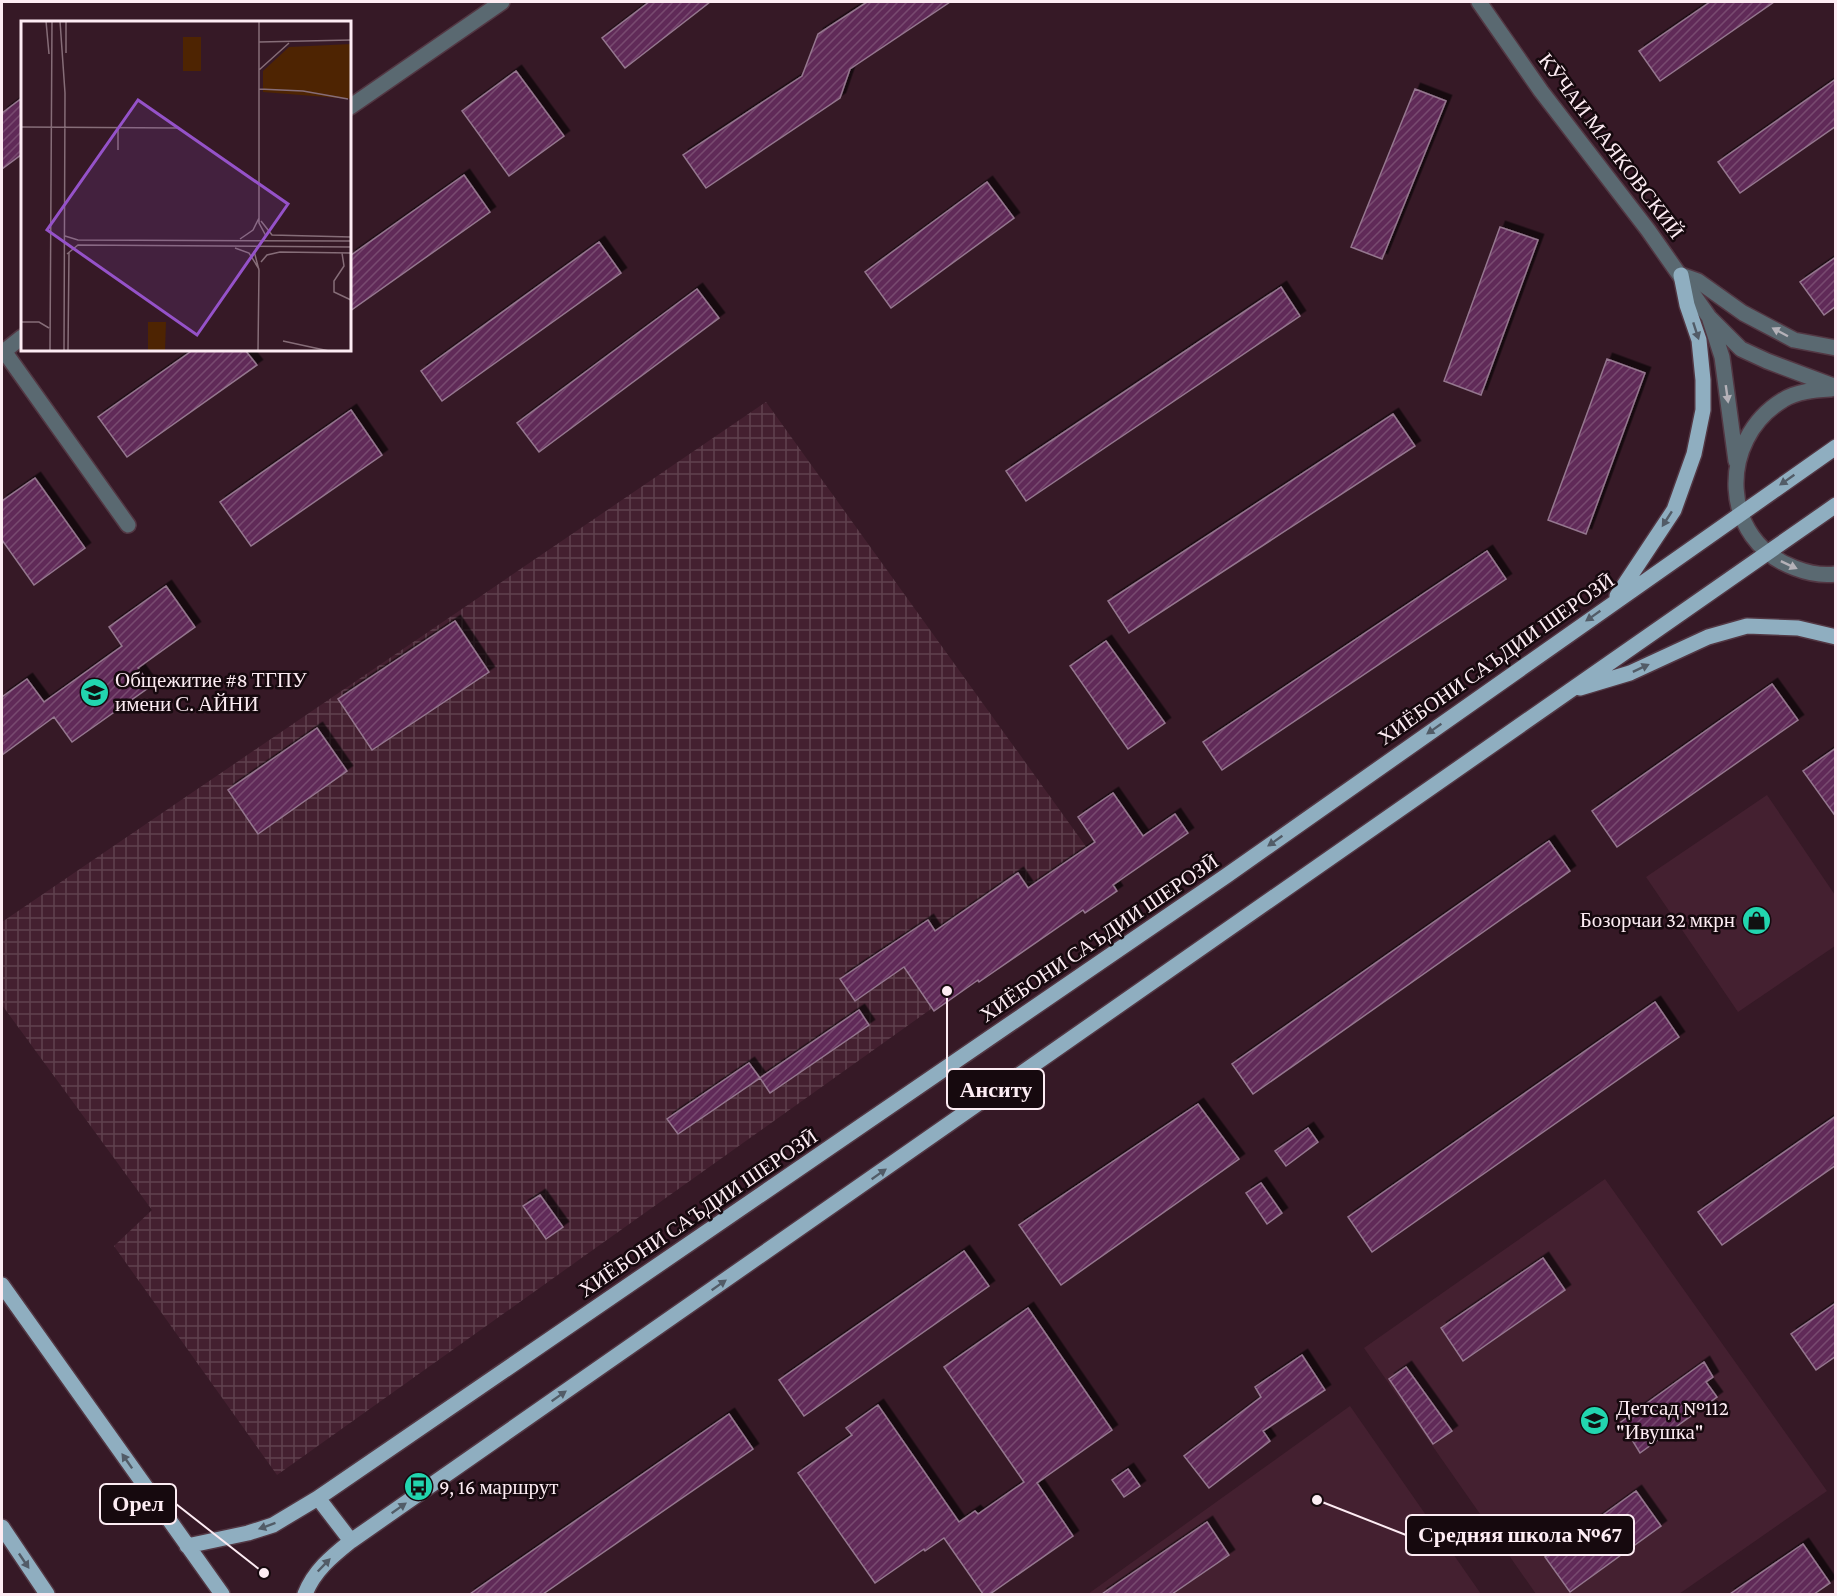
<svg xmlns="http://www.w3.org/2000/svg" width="1837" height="1596" viewBox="0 0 1837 1596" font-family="'Crimson Pro',serif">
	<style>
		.built { fill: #442030 }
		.industrial { fill: url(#industrial-grid) }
		.building { fill: url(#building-hatch); stroke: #95778f; stroke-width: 1.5; filter: url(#shadow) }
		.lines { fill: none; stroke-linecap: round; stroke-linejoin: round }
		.minor-casing { stroke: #523743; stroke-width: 18 }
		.tertiary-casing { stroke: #523743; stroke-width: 18 }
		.primary-casing { stroke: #523743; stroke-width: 18 }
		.minor { stroke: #5a6971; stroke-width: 15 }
		.tertiary { stroke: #5a6971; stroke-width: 15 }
		.primary { stroke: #8faec0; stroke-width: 15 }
		.oneway { fill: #525c67 }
		.oneway2 { fill: #b4b1b8 }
		.labels { text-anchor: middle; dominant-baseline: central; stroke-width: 5; stroke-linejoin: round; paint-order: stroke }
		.street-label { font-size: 21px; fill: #fdecf3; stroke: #16090e }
		.poi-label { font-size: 21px; fill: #fdecf3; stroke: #16090e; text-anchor: start }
		.inset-road { fill: none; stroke: #866d78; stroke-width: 1.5 }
		.view { fill: #9552c9; fill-opacity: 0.15; stroke: #9552c9; stroke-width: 3 }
		.inset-edge { fill: none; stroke: #fdecf3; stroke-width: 3 }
		.leader { fill: none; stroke: #fdecf3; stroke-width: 2 }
		.callout-dot { fill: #fdecf3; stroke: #16090e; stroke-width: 2 }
		.callout { fill: #16090e; stroke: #fdecf3; stroke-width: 2 }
		.callout-label { font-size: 22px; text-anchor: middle; font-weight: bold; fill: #fdecf3 }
	</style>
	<defs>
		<pattern id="industrial-grid" width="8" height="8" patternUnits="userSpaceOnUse" patternTransform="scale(1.5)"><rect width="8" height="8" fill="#442030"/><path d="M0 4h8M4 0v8" fill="none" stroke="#60414e"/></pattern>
		<pattern id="building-hatch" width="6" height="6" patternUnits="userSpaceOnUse" patternTransform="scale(1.5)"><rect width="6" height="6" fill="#602b58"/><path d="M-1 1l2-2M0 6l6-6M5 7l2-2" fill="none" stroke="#784a70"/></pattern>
		<filter id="shadow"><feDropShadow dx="5.5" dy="-5.5" stdDeviation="0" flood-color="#0009"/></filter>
	</defs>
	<rect width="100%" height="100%" fill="#361926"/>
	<path class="built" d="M 1767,795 L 1835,895 L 1835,946 L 1738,1012 L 1646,877 Z
		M 1605,1179 L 1827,1491 L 1679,1594 L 1536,1594 L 1364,1348 Z
		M 1350,1406 L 1481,1594 L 1088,1594 Z"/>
	<path class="industrial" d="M 766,402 L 1087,848 L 1112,880 L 277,1475 L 114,1246 L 152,1210 L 2,1005 L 2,922 Z"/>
	<path class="building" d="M 649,2 L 710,2 L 625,68 L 602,38 Z
		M 867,2 L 950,2 L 850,69 L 840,98 L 706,188 L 683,155 L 802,76 L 818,34 Z
		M 1710,2 L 1774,2 L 1660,81 L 1639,51 Z
		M 516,71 L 564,136 L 509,176 L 462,111 Z
		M 1836,79 L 1836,126 L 1740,193 L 1718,162 Z
		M 1415,89 L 1446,101 L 1382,259 L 1351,247 Z
		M 22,98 L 22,154 L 2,169 L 2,113 Z
		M 464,175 L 490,212 L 350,311 L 350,256 Z
		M 987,182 L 1014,218 L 891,308 L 865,272 Z
		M 1500,227 L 1538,240 L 1481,395 L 1444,381 Z
		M 599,242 L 621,273 L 442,401 L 421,371 Z
		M 1836,257 L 1836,306 L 1824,315 L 1800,282 Z
		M 1281,287 L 1300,316 L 1026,501 L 1006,471 Z
		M 697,289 L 719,318 L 539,452 L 517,423 Z
		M 193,350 L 245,350 L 257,365 L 127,457 L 98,417 Z
		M 1607,359 L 1645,373 L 1586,534 L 1548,520 Z
		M 351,410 L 382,455 L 251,546 L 220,502 Z
		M 1393,414 L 1415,446 L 1129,633 L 1108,601 Z
		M 35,478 L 85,548 L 34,585 L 2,540 L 2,501 Z
		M 1487,551 L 1506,579 L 1222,770 L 1203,742 Z
		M 166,586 L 195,627 L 138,668 L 151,686 L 72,742 L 54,717 L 2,755 L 2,697 L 27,679 L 44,702 L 122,646 L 109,627 Z
		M 455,621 L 489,672 L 372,750 L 338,699 Z
		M 1106,641 L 1165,723 L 1128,749 L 1070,666 Z
		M 1772,684 L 1798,720 L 1617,847 L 1592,811 Z
		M 317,728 L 347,771 L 258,834 L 228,790 Z
		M 1836,748 L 1836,817 L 1803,771 Z
		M 1113,793 L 1143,836 L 1175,814 L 1188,833 L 1113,885 L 1117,891 L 1085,913 L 1083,910 L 979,982 L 978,980 L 934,1011 L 904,967 L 855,1001 L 840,979 L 883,950 L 928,920 L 935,931 L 1018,873 L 1028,888 L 1095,842 L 1078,817 Z
		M 1549,841 L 1570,871 L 1253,1094 L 1232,1064 Z
		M 1655,1002 L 1679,1037 L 1372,1252 L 1348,1217 Z
		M 859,1010 L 869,1025 L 770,1093 L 760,1078 Z
		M 749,1063 L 760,1078 L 678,1134 L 667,1119 Z
		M 1198,1104 L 1239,1159 L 1061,1285 L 1019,1225 Z
		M 1836,1116 L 1836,1165 L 1722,1245 L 1698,1212 Z
		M 1308,1128 L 1318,1142 L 1286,1166 L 1275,1151 Z
		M 1261,1183 L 1282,1213 L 1267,1224 L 1246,1193 Z
		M 540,1195 L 563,1227 L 546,1239 L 523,1206 Z
		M 964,1251 L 989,1286 L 804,1416 L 779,1380 Z
		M 1543,1258 L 1565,1290 L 1463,1361 L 1441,1328 Z
		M 1836,1303 L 1836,1356 L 1816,1370 L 1791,1334 Z
		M 1028,1308 L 1112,1430 L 1037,1483 L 1073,1536 L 990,1594 L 983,1594 L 944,1538 L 925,1551 L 924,1549 L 875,1583 L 798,1473 L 852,1435 L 846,1428 L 878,1405 L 959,1522 L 975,1511 L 978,1514 L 1024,1482 L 944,1367 Z
		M 1302,1355 L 1325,1390 L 1263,1431 L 1270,1441 L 1209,1488 L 1184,1456 L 1261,1397 L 1255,1387 Z
		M 1704,1362 L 1713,1377 L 1706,1382 L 1717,1397 L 1640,1453 L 1621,1422 Z
		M 1406,1367 L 1452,1431 L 1433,1444 L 1389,1379 Z
		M 729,1414 L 753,1449 L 543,1594 L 470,1594 Z
		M 1128,1469 L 1140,1486 L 1124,1497 L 1112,1480 Z
		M 1636,1491 L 1661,1526 L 1570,1592 L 1545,1557 Z
		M 1207,1522 L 1229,1555 L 1172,1594 L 1102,1594 Z
		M 1803,1544 L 1830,1583 L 1814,1594 L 1730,1594 Z"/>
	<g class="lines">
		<defs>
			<path id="minor" d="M 1681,275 L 1698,281 L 1743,313 L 1794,340 L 1836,348
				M 4,351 L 128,525"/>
			<path id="tertiary" d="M 1479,2 L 1541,91 L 1648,230 L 1709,317 L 1741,349 L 1767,361 L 1836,387
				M 350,107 L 502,2
				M 1710,320 L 1722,357 L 1736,461
				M 2,353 L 22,337
				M 1831,389 C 1815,390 1797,391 1783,400 C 1717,440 1720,541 1795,568 C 1808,573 1822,576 1836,574"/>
			<path id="primary" d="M 1617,596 L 1674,510 L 1694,454 L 1703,410 L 1703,380 L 1699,340 L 1687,305 L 1681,275
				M 1580,688 L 1630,673 L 1708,637 L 1747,626 L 1798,628 L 1836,637
				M 2,1285 L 222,1594
				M 318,1498 L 351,1541
				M 2,1527 L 47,1594
				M 187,1546 L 248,1533 L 273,1525 L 318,1498 L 1226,876 L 1836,447
				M 305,1594 C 314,1571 331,1557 351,1541 L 1836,505"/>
		</defs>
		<use href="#minor" class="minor-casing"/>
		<use href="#tertiary" class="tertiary-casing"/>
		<use href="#primary" class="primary-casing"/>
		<use href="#minor" class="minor"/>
		<use href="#tertiary" class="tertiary"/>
		<use href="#primary" class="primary"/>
	</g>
	<defs><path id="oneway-solid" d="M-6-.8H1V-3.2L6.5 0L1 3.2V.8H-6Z" transform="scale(1.5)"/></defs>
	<g class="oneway">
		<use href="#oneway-solid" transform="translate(1696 331) rotate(72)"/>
		<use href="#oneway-solid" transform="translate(1787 480) rotate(145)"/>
		<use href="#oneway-solid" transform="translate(1667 519) rotate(123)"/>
		<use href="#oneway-solid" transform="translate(1593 616) rotate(145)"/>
		<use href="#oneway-solid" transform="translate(1641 668) rotate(-25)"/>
		<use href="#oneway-solid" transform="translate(1434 729) rotate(145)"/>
		<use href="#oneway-solid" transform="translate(1275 841) rotate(145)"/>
		<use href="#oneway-solid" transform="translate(879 1174) rotate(-35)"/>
		<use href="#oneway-solid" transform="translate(719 1285) rotate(-35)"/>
		<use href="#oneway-solid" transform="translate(559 1396) rotate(-35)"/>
		<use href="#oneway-solid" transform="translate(127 1461) rotate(-125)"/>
		<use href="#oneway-solid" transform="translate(399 1508) rotate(-35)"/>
		<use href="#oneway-solid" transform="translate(267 1526) rotate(160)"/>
		<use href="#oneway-solid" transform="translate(24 1561) rotate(56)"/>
		<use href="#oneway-solid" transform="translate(324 1565) rotate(-46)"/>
	</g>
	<g class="oneway2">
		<use href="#oneway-solid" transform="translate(1780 332) rotate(-152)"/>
		<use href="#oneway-solid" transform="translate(1727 394) rotate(82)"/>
		<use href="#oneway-solid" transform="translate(1789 565) rotate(25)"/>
	</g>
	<defs>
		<symbol id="school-disc" viewBox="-11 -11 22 22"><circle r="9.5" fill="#22d5af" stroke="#16090e"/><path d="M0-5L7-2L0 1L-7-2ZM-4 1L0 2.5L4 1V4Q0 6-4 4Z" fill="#111"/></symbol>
		<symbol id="shop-disc" viewBox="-11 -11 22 22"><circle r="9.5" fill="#22d5af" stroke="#16090e"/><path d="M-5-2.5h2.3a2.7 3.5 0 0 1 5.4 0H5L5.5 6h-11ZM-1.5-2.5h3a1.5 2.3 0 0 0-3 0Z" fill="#111"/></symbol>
		<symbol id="bus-disc" viewBox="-11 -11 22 22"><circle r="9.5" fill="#22d5af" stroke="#16090e"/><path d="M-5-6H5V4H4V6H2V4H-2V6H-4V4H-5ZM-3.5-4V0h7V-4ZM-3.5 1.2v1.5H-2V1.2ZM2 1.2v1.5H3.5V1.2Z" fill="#111"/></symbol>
	</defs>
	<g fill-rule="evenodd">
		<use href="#school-disc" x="78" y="676" width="33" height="33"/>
		<use href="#shop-disc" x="1740" y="904" width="33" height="33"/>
		<use href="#school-disc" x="1578" y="1404" width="33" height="33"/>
		<use href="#bus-disc" x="402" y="1470" width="33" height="33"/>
	</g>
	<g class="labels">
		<g class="street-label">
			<text transform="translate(1611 146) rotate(53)">КӮЧАИ МАЯКОВСКИЙ</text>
			<text transform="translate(1496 659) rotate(-35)">ХИЁБОНИ САЪДИИ ШЕРОЗӢ</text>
			<text transform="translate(1099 938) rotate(-34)">ХИЁБОНИ САЪДИИ ШЕРОЗӢ</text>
			<text transform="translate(698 1213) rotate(-34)">ХИЁБОНИ САЪДИИ ШЕРОЗӢ</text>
		</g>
		<g class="poi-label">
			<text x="115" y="680">Общежитие #8 ТГПУ<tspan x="115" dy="24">имени С. АЙНИ</tspan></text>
			<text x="1735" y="920" text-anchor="end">Бозорчаи 32 мкрн</text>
			<text x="1616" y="1408">Детсад №112<tspan x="1616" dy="24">"Ивушка"</tspan></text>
			<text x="439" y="1487">9, 16 маршрут</text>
		</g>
	</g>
	<g transform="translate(21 21)">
		<rect width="330" height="330" fill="#361926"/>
		<path d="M 330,23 L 330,78 L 242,71 L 242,50 L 268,26 Z" fill="#4e2402"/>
		<path d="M 162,16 L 180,16 L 180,50 L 162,50 ZM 127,301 L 145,301 L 144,330 L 127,330 Z" fill="#4e2402"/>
		<path class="inset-road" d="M 25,0 L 28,33M 39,0 L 44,72 L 43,330M 238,0 L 238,202 L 245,215M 238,21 L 330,19M 45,32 L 45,0M 238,49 L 268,22M 238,68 L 282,70 L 327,78M 0,106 L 158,107M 97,107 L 97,129M 240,200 L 251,214 L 330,216M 44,215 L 57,219 L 330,220M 219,218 L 232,209 L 238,197M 214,227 L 228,232 L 238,248M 233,230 L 238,249 L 237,330M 321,232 L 323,245 L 313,260 L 313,271 L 330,279M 46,233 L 57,224 L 330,226M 240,241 L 246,234 L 259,231 L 330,232M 0,301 L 18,301 L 28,307M 262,320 L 308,330M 29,330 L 31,0M 47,330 L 48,231"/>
		<path class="view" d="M 117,79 L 267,183 L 176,314 L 26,209 Z"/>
		<rect width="330" height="330" class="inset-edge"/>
	</g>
	<path class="leader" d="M947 991L947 1089M264 1573L176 1504M1317 1500L1406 1535"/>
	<g class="callout-dot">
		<circle cx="947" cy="991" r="6"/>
		<circle cx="264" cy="1573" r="6"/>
		<circle cx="1317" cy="1500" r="6"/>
	</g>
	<g class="callout">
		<rect x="947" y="1069" width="97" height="40" rx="6"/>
		<rect x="100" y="1484" width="76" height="40" rx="6"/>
		<rect x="1406" y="1515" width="228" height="40" rx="6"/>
	</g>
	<g class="callout-label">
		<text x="996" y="1097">Анситу</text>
		<text x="138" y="1511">Орел</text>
		<text x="1520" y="1542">Средняя школа №67</text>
	</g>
	<rect width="1837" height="1596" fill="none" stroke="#fdecf3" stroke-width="6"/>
</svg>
